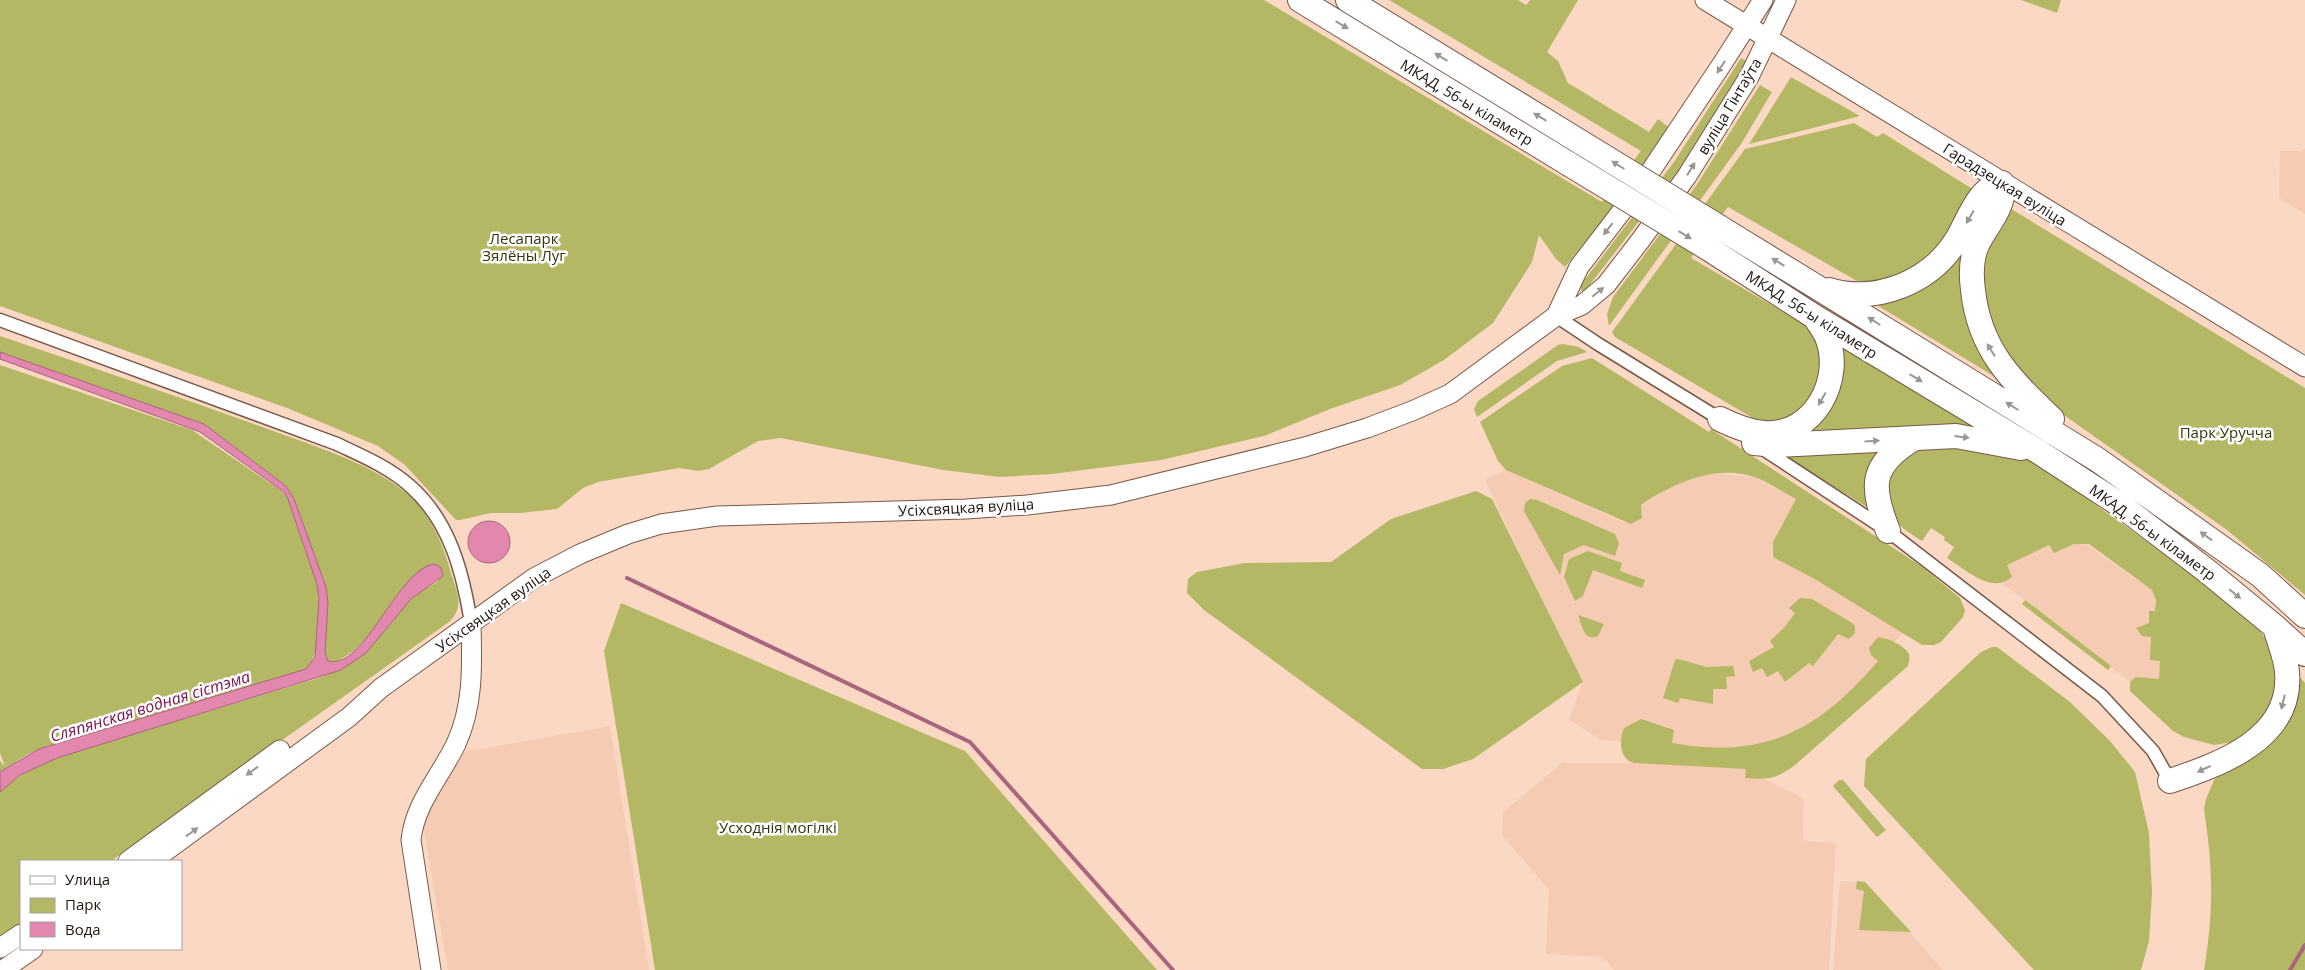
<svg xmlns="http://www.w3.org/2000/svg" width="2305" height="970" viewBox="0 0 2305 970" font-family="'Open Sans',sans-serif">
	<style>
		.built { fill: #f5cbb3 }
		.green { fill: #b4b764 }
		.water { fill: #e287ae; stroke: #a8657e }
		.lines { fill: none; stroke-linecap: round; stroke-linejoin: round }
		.stream { stroke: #a8657e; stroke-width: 4 }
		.street-casing { stroke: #775948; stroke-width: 15 }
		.secondary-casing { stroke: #775948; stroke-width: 21 }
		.highway-casing { stroke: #775948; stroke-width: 26 }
		.street { stroke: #fff; stroke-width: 12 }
		.secondary { stroke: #fff; stroke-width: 19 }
		.highway { stroke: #fff; stroke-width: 24 }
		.highway-bridge-casing { stroke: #775948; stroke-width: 26; stroke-linecap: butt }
		.highway-bridge { stroke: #fff; stroke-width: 24 }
		.oneway { fill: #9b9693 }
		.labels { text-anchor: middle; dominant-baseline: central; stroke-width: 5; stroke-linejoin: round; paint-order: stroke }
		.street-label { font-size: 15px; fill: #21150e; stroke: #fff }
		.park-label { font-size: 15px; fill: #34350b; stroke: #fff }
		.water-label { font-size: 16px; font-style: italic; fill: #811550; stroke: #fff }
	</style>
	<rect width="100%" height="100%" fill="#fbd8c4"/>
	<path class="built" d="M 2305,148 L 2305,214 L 2279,198 L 2280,151 L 2301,151 Z
		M 1506,470 L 1625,523 L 1643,514 L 1641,506 L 1669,488 L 1684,482 L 1701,476 L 1719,474 L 1754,477 L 1796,499 L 1773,542 L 1771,562 L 1775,551 L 1906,629 L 1852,691 L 1824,714 L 1796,731 L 1764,743 L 1731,748 L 1701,748 L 1601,740 L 1569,720 L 1582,683 L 1485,480 Z
		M 2084,543 L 2152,590 L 2155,596 L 2155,612 L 2149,623 L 2136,628 L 2151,637 L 2150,660 L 2160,661 L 2159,679 L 2136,677 L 2130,682 L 2025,600 L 2002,584 L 2009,580 L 2007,565 L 2049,545 L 2054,553 L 2074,544 Z
		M 610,726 L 649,970 L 448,970 L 423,826 L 442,781 L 464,752 Z
		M 1562,763 L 1634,763 L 1746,769 L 1746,778 L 1765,779 L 1804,799 L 1803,841 L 1836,843 L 1829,970 L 1614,970 L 1603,957 L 1546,954 L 1549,890 L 1502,835 L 1503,812 Z
		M 1840,881 L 1865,882 L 1943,970 L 1833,970 Z"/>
	<path class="green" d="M 0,0 L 1264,0 L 1602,202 L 1641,151 L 1389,0 L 1518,0 L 1526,5 L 1530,0 L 1578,0 L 1547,52 L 1558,61 L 1568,83 L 1649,132 L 1658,119 L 1671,129 L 1654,156 L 1565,267 L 1556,259 L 1539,235 L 1532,262 L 1493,323 L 1444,360 L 1400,385 L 1330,409 L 1264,436 L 1161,460 L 1052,474 L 1000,477 L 943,470 L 781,438 L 758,441 L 709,469 L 698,471 L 679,468 L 598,482 L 583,488 L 557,509 L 520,513 L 491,513 L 460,520 L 456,520 L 405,465 L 378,446 L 287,408 L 0,306 Z
		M 2021,0 L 2061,0 L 2057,13 Z
		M 1741,58 L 1746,61 L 1746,64 L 1681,167 L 1585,291 L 1582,291 L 1580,286 L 1674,162 Z
		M 1791,77 L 1860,116 L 1749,144 Z
		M 1760,85 L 1772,92 L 1741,144 L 1609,326 L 1607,314 L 1613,297 L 1696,186 Z
		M 1854,123 L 1877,137 L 1883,133 L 1974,190 L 1940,252 L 1893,278 L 1870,282 L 1857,281 L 1728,207 L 1691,258 L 1814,330 L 1820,339 L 1820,391 L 1793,417 L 1763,424 L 1615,337 L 1612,332 L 1745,149 Z
		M 2008,207 L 2305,388 L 2305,595 L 2227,530 L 2051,406 L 2026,382 L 1987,326 L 1978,269 Z
		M 1969,239 L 2005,383 L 1867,299 Z
		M 0,336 C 88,366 177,396 265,428 C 312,446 365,460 405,492 C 430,512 443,544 451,573 C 457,593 465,606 449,622 L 111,861 L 21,861 L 21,926 L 0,940 L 0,792 C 18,773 43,763 67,754 L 322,677 L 366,653 L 405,605 L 417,594 L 437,582 L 443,572 L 438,566 L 355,650 L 338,661 L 328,661 L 325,653 L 327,594 L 294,499 L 286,486 L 204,424 L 0,352 Z
		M 1835,337 L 1997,436 L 1795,437 Z
		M 1563,344 L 1579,347 L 1587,352 L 1557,361 L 1477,417 L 1474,409 L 1478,401 L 1558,345 Z
		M 1592,358 L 1709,432 L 1711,429 L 1921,566 L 1960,598 L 1965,610 L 1963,617 L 1941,642 L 1934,645 L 1922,645 L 1813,578 L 1773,557 L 1773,542 L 1796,499 C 1782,492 1769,482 1754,477 C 1715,464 1672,484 1641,505 L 1642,518 L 1631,524 L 1506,470 L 1498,461 L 1480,422 L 1562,366 Z
		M 0,365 L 192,430 L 283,492 L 288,499 L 317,584 C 320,603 323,663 302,671 L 52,745 L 28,754 L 0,772 L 0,761 L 5,766 L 0,753 Z
		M 1926,442 L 2016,454 L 2034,463 L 2081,494 L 2189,572 L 2257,627 L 2273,649 L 2277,693 L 2259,727 L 2233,742 L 2214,745 L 2184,737 L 2173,731 L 2130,691 L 2130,682 L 2136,677 L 2159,679 L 2160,661 L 2150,660 L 2151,637 L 2142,636 L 2136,628 L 2149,623 L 2149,611 L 2155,611 L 2156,600 L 2152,590 L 2089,544 L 2074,544 L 2054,553 L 2049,545 L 2007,565 L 2012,577 C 1992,595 1965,569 1947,558 L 1954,547 L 1944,540 L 1945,537 L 1931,528 L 1922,541 C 1886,518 1891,518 1886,476 L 1917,444 Z
		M 1886,444 L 1869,506 L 1867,507 L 1776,451 Z
		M 1476,491 L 1492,499 L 1583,682 L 1473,759 L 1443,769 L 1422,769 L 1204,610 L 1187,593 L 1188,579 L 1197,572 L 1245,563 L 1331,562 L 1391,519 Z
		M 1530,499 L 1537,500 L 1615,534 L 1619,543 L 1615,556 L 1584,545 L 1564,554 L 1560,575 L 1524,511 L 1525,503 Z
		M 1588,551 L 1622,563 L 1620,571 L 1645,580 L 1642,588 L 1593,570 L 1583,596 L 1575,601 L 1564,577 L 1569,559 Z
		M 1800,598 L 1812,599 L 1852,623 L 1855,626 L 1855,633 L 1849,639 L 1838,634 L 1813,666 L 1809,663 L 1785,682 L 1778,671 L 1767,677 L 1762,668 L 1753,672 L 1749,661 L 1774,647 L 1770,641 L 1784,628 L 1795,613 L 1789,608 Z
		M 2025,600 L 2111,666 L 2108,670 L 2022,604 Z
		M 621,603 L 965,751 L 1157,970 L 655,970 L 604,651 Z
		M 1578,615 L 1604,624 L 1598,636 C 1584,642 1582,626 1578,615 Z
		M 1877,638 C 1886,636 1905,646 1909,654 C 1910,658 1909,662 1908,666 L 1795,765 C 1776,779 1769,780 1745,778 L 1746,769 L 1634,763 C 1619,759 1619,740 1624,728 L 1641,719 L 1674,730 L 1672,743 C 1765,760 1819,730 1878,661 L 1871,655 L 1869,648 Z
		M 1992,647 L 1997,647 L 2070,702 L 2110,741 L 2135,772 L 2149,833 L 2152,893 L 2149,941 L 2141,970 L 2034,970 L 1864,786 L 1866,759 L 1981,652 Z
		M 1678,659 L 1707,667 L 1733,666 L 1735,676 L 1726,677 L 1727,689 L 1713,689 L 1713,704 L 1680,698 L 1678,703 L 1663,698 L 1675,660 Z
		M 2292,668 L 2305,683 L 2305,970 L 2204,970 C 2214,910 2213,869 2204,809 L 2206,799 L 2214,780 L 2241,758 Z
		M 1839,780 L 1843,780 L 1886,830 L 1877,837 L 1833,786 Z
		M 1857,881 L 1865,882 L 1911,932 L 1859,930 L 1864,891 L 1856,889 Z"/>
	<path class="water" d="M 0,352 L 204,424 L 286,486 L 294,499 L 326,587 L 328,602 L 325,653 L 328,661 C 365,671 397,568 435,564 L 441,568 L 443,576 L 411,599 L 366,653 L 341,670 L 57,758 L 20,775 L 0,792 L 0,772 L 39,749 L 306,669 L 315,657 L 319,599 L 317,584 L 288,499 L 284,492 L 200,432 L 0,359 Z
		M468 542a21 21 0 1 1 42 0a21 21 0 1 1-42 0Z"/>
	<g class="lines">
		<path class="stream" d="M 627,578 L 970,742 L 1173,970
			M 2290,970 L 2305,945"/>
		<defs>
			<path id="street" d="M 1556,316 L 1598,344 L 1723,421
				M 0,320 L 337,444 C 362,456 389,467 410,486 C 450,521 463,573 471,623
				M 1760,447 L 1888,531 L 2102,696 L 2153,751 L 2170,781"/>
			<path id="secondary" d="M 1705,0 L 2305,367
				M 1556,316 L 1579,267 L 1638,190 L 1724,61 L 1763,0
				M 128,861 L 280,750
				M 152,861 L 349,717 L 381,688 L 534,578 L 580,554 L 628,534 L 661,524 L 717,516 L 966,509 L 1027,505 L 1111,495 L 1305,447 L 1367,428 L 1412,411 L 1450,394 L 1556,316 L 1582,305 L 1606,285 L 1640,241 L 1687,176 L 1749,77 L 1786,0
				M 0,948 L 21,934
				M 3,970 L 33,949
				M 431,970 L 411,840 C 415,803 440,777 456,744 C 474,705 472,664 471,623"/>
			<path id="highway" d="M 1300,0 L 1569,164
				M 1348,0 L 1582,143
				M 1719,227 L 2098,460 L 2260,575 L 2305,616
				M 1706,247 L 1815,317 L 2039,452 L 2119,504 L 2207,571 L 2274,626 L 2305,654
				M 1829,290 C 1877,304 1930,282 1956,241 C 1968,222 1978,187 2002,183 C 2006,207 1987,224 1977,245 C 1971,259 1971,275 1973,290 C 1979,349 2011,380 2052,419
				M 1720,419 C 1734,426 1748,432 1764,433 C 1814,437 1844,379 1827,337 C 1824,330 1819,324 1815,317
				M 1754,443 L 1777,445 L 1956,436 L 2021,448
				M 1888,531 C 1871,486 1869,466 1913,439
				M 2170,781 C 2220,764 2293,739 2287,672 C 2286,657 2279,642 2275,627"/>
		</defs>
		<use href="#street" class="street-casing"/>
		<use href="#secondary" class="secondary-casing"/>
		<use href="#highway" class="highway-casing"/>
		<use href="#street" class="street"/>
		<use href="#secondary" class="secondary"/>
		<use href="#highway" class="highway"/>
		<defs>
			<path id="highway-bridge" d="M 1582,143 L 1719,227
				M 1569,164 L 1706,247"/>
		</defs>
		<use href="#highway-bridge" class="highway-bridge-casing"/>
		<use href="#highway-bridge" class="highway-bridge"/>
	</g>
	<defs><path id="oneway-solid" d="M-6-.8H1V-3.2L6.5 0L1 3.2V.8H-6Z" transform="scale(1.25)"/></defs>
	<g class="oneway">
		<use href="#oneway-solid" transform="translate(1342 25) rotate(31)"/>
		<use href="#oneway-solid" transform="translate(1441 57) rotate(-149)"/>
		<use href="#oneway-solid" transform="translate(1721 67) rotate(123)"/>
		<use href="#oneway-solid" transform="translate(1540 117) rotate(-149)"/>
		<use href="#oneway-solid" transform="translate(1618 165) rotate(-148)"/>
		<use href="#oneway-solid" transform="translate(1691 169) rotate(-58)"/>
		<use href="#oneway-solid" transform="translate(1970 217) rotate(120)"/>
		<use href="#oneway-solid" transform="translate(1608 229) rotate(128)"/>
		<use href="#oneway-solid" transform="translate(1685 235) rotate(31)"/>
		<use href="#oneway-solid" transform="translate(1778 262) rotate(-149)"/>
		<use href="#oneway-solid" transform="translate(1598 292) rotate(-39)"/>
		<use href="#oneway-solid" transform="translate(1874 321) rotate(-148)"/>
		<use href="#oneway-solid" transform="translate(1991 350) rotate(-122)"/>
		<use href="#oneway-solid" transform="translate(1916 378) rotate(31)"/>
		<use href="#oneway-solid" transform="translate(1822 399) rotate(120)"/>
		<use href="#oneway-solid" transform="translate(2012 406) rotate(-148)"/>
		<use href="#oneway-solid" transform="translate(1962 437) rotate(7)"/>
		<use href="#oneway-solid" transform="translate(1872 441) rotate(-3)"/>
		<use href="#oneway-solid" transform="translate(2206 536) rotate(-144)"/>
		<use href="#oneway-solid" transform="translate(2235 594) rotate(39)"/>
		<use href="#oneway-solid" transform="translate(2283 702) rotate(104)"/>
		<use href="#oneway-solid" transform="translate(2204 769) rotate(155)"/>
		<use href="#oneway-solid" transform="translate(252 771) rotate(144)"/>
		<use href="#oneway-solid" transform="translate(192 832) rotate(-36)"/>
	</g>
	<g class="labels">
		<g class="street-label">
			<text transform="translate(1467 102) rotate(31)">МКАД, 56-ы кіламетр</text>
			<text transform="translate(1729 106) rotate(-59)">вуліца Гінтаўта</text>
			<text transform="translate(2005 184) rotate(32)">Гарадзецкая вуліца</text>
			<text transform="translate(1812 314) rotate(32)">МКАД, 56-ы кіламетр</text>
			<text transform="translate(966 507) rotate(-3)">Усіхсвяцкая вуліца</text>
			<text transform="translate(2153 532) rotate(36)">МКАД, 56-ы кіламетр</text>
			<text transform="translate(493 609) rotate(-35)">Усіхсвяцкая вуліца</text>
		</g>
		<g class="park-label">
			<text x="524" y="238">Лесапарк<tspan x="524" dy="17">Зялёны Луг</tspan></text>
			<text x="2226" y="432">Парк Уручча</text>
			<text x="778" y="827">Усходнія могілкі</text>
		</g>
		<g class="water-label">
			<text transform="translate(150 706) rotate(-17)">Сляпянская водная сістэма</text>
		</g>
	</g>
	<rect x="20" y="860" width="162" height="90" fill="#ffffff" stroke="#a6a19f"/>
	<rect x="30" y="876" width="25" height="8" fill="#ffffff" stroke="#a6a19f"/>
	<text x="65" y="885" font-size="15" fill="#21150e">Улица</text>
	<rect x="30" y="898" width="25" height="15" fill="#b4b764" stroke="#a6a19f"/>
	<text x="65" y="910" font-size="15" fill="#21150e">Парк</text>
	<rect x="30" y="922" width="25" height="15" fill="#e287ae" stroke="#a6a19f"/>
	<text x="65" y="935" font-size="15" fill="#21150e">Вода</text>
</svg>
